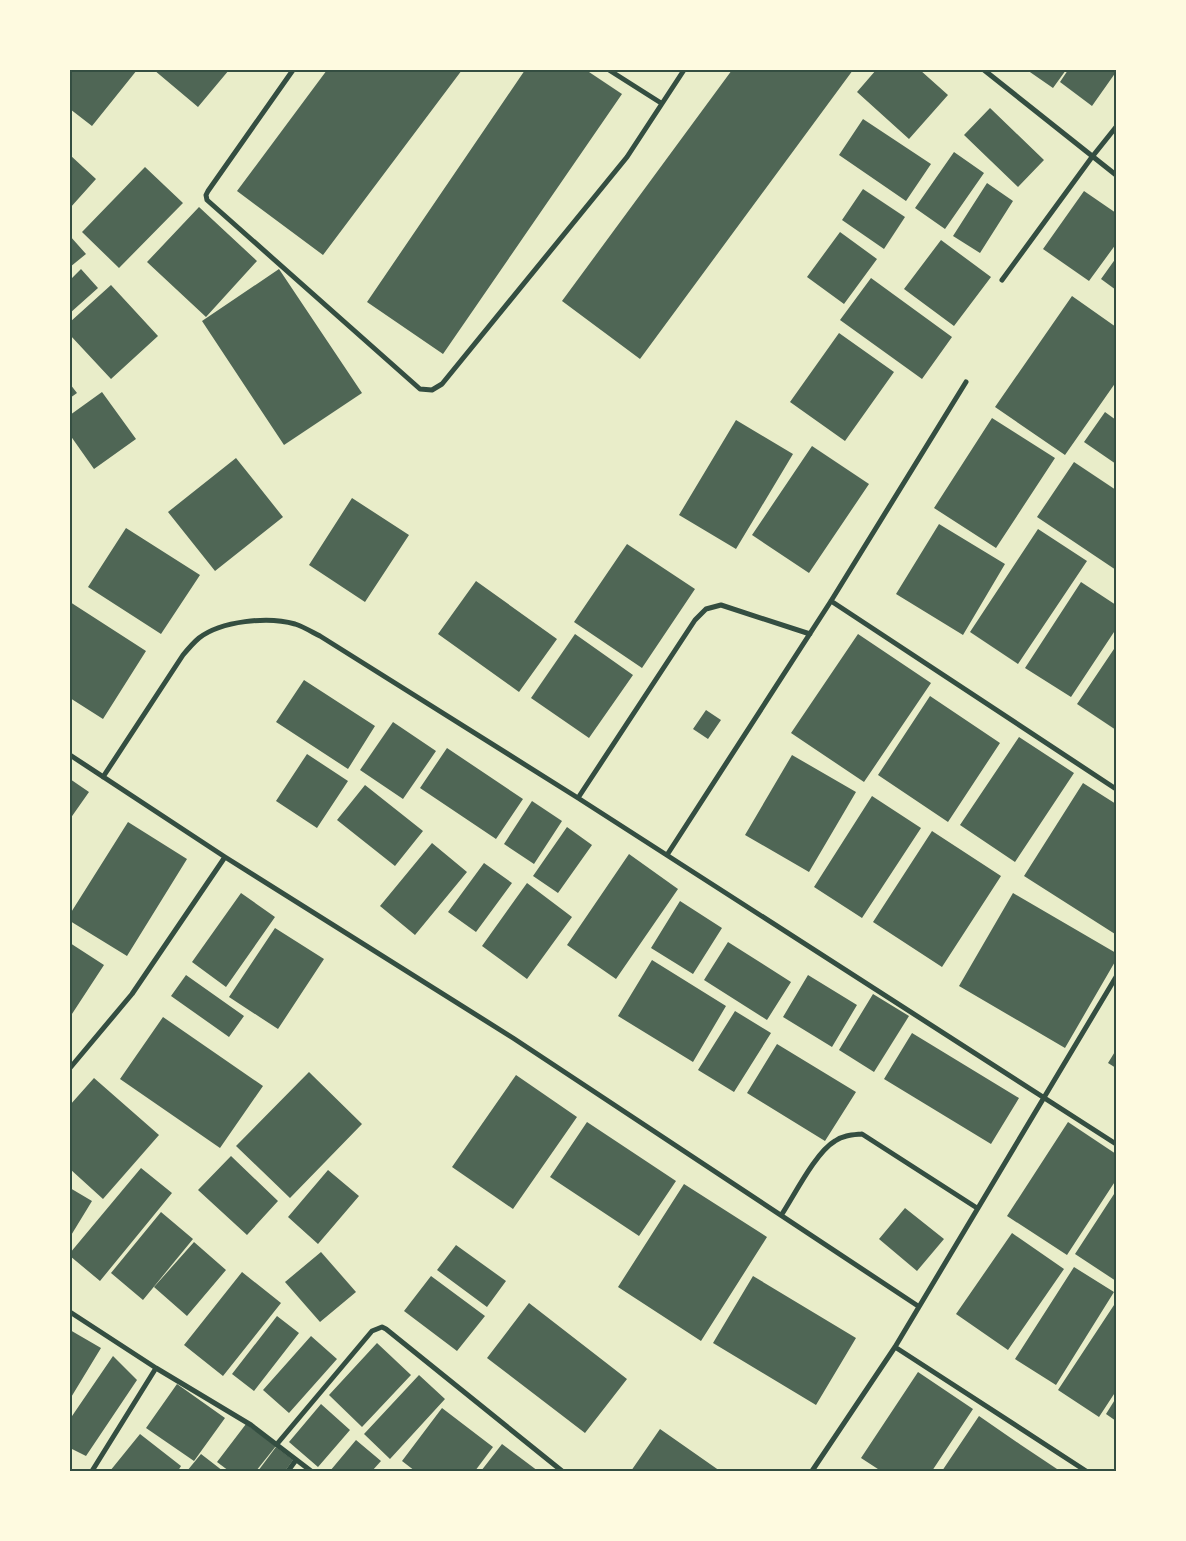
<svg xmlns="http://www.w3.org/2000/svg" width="1186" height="1541" viewBox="0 0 1186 1541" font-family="'PT Sans Narrow',sans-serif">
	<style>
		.building { fill: #4f6655 }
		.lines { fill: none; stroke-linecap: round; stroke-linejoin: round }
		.minor { stroke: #344e41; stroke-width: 5 }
		.neatline { fill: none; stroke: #344e41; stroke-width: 2 }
	</style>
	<rect width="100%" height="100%" fill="#e9edc9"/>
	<path class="building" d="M 70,70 L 137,70 L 92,126 L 70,109 Z
		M 154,70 L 229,70 L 198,107 Z
		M 327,70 L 462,70 L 323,255 L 237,191 Z
		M 525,70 L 586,70 L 622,94 L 443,354 L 367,302 Z
		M 732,70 L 853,70 L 640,359 L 562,301 Z
		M 876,70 L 920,70 L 948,95 L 909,139 L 857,92 Z
		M 1027,70 L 1066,70 L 1053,88 Z
		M 1068,70 L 1116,70 L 1116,72 L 1092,106 L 1060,82 Z
		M 990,108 L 1044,160 L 1018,187 L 964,135 Z
		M 863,119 L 931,164 L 906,201 L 839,155 Z
		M 954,152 L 984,173 L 945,229 L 915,208 Z
		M 70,155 L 96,179 L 70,208 Z
		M 145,167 L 183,203 L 119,268 L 82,232 Z
		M 987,183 L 1013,201 L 980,253 L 953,236 Z
		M 863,189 L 905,217 L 884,249 L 842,220 Z
		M 1084,191 L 1116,213 L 1116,244 L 1089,281 L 1043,249 Z
		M 199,207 L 257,261 L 206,317 L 147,262 Z
		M 840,232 L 877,259 L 844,304 L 807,277 Z
		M 70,236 L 86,254 L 70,267 Z
		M 941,240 L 991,277 L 954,326 L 904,289 Z
		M 1116,258 L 1116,290 L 1101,279 Z
		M 81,269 L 98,288 L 70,313 L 70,280 Z
		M 279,269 L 362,393 L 284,445 L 202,321 Z
		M 871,278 L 952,337 L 922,379 L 840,320 Z
		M 111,285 L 158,336 L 111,379 L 70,335 L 70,322 Z
		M 1072,296 L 1116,327 L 1116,382 L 1065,455 L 995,407 Z
		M 839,333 L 894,372 L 845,441 L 790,402 Z
		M 70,384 L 77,393 L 70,398 Z
		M 102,392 L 136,439 L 94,469 L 70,435 L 70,415 Z
		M 1105,412 L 1116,420 L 1116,464 L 1084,442 Z
		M 992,418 L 1055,458 L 996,548 L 934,508 Z
		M 736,420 L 793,454 L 736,549 L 679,515 Z
		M 812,446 L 869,484 L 809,573 L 752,535 Z
		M 236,458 L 283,517 L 215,571 L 168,512 Z
		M 1074,462 L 1116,490 L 1116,570 L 1037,517 Z
		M 352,498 L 409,535 L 365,602 L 309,565 Z
		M 939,524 L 1005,564 L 963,635 L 896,594 Z
		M 126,528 L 200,575 L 161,634 L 88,587 Z
		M 1038,529 L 1087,561 L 1018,664 L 970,632 Z
		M 627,544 L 695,589 L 642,668 L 574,622 Z
		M 476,581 L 557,639 L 519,692 L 438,634 Z
		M 1081,582 L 1116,605 L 1116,629 L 1071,697 L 1025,668 Z
		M 70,602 L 146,651 L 103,719 L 70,698 Z
		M 575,634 L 633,675 L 589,738 L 531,698 Z
		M 858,634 L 931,683 L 864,782 L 791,733 Z
		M 1116,646 L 1116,730 L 1077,704 Z
		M 304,680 L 375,726 L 348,769 L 276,722 Z
		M 930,696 L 1000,743 L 948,822 L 878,775 Z
		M 706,710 L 721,720 L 708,739 L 693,729 Z
		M 393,722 L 436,751 L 403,799 L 360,770 Z
		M 1019,737 L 1074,773 L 1015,862 L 960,825 Z
		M 447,748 L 523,799 L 496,839 L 420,788 Z
		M 307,754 L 348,781 L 317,828 L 276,801 Z
		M 792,755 L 856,792 L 809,872 L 745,835 Z
		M 70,779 L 89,792 L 70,819 Z
		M 1083,783 L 1116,804 L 1116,931 L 1115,934 L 1024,876 Z
		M 365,785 L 423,831 L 395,866 L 337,820 Z
		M 872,796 L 921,828 L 862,918 L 814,887 Z
		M 532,801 L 562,821 L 534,864 L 504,844 Z
		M 128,822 L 187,859 L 127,956 L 70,921 L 70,914 Z
		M 567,827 L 592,845 L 558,893 L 533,876 Z
		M 932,831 L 1001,876 L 942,967 L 873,922 Z
		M 432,843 L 467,872 L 415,935 L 380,906 Z
		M 629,854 L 678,889 L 616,979 L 567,945 Z
		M 484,863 L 512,883 L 476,932 L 448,912 Z
		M 527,883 L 572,917 L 527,979 L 482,946 Z
		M 241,893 L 275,917 L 226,987 L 192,962 Z
		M 1013,893 L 1116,953 L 1116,960 L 1065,1048 L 959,986 Z
		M 680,901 L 722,928 L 693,974 L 651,948 Z
		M 275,928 L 324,959 L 278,1029 L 229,997 Z
		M 728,942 L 791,982 L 767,1020 L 704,980 Z
		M 70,943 L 104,965 L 70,1017 Z
		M 652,960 L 726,1006 L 693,1062 L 618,1016 Z
		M 186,975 L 244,1016 L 229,1037 L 171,996 Z
		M 808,975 L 857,1005 L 832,1047 L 783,1017 Z
		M 873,994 L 909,1016 L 874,1072 L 839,1050 Z
		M 735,1011 L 771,1033 L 734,1092 L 698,1070 Z
		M 163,1017 L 263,1086 L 220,1148 L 120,1079 Z
		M 912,1033 L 1019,1098 L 991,1144 L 884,1079 Z
		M 777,1044 L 856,1092 L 825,1141 L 747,1093 Z
		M 1116,1050 L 1116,1068 L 1108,1063 Z
		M 309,1072 L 362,1124 L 290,1198 L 236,1146 Z
		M 516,1075 L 577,1117 L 513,1209 L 452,1167 Z
		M 94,1078 L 159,1135 L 103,1199 L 70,1169 L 70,1105 Z
		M 587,1122 L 676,1181 L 639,1236 L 550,1177 Z
		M 1068,1122 L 1116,1154 L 1116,1180 L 1067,1255 L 1007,1216 Z
		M 231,1156 L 278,1201 L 247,1235 L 198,1190 Z
		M 141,1168 L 172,1193 L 100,1281 L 70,1256 L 70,1253 Z
		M 328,1170 L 359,1196 L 318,1244 L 288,1217 Z
		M 684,1184 L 767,1237 L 701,1341 L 618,1287 Z
		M 70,1188 L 92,1201 L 70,1237 Z
		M 1116,1191 L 1116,1281 L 1075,1254 Z
		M 905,1208 L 944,1239 L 917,1271 L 879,1239 Z
		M 161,1212 L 193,1239 L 143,1300 L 111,1273 Z
		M 1012,1233 L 1064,1269 L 1008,1350 L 956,1314 Z
		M 194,1242 L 226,1270 L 187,1316 L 154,1287 Z
		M 456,1245 L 506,1281 L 487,1307 L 437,1270 Z
		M 321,1252 L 356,1292 L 320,1322 L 285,1282 Z
		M 1074,1267 L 1114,1292 L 1056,1385 L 1015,1359 Z
		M 242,1272 L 281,1303 L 223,1376 L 184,1345 Z
		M 431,1276 L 485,1316 L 457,1351 L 404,1311 Z
		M 753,1276 L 856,1338 L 816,1405 L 713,1343 Z
		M 1116,1302 L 1116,1391 L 1099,1417 L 1058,1390 Z
		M 529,1303 L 627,1379 L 585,1433 L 487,1358 Z
		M 277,1316 L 299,1333 L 254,1391 L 232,1374 Z
		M 70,1330 L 101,1348 L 70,1399 Z
		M 311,1336 L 337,1359 L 289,1413 L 263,1390 Z
		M 377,1343 L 411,1375 L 362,1427 L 329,1395 Z
		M 113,1356 L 137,1380 L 86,1456 L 70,1448 L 70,1419 Z
		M 918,1372 L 973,1409 L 932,1471 L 881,1471 L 861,1458 Z
		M 419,1375 L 445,1399 L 390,1459 L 364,1434 Z
		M 177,1384 L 225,1418 L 194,1461 L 146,1428 Z
		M 1116,1398 L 1116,1421 L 1106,1414 Z
		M 321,1404 L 350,1430 L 318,1467 L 289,1442 Z
		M 442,1408 L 493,1447 L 475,1471 L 415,1471 L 402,1461 Z
		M 979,1416 L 1021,1445 L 1060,1471 L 942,1471 Z
		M 246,1424 L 276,1446 L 256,1471 L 229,1471 L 217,1462 Z
		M 660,1429 L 720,1471 L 631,1471 Z
		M 140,1434 L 181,1466 L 178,1471 L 110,1471 Z
		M 356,1440 L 381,1461 L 372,1471 L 330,1471 Z
		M 502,1444 L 538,1471 L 481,1471 Z
		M 276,1447 L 293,1460 L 285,1471 L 258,1471 Z
		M 201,1454 L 223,1471 L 187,1471 Z"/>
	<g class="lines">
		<path class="minor" d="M 293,70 L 208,191 L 206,195 L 207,200 L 420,389 L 432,390 L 442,384 L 627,157 L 684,70
			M 609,70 L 661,103
			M 984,70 L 1116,175
			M 1002,280 L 1092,157 L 1116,127
			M 831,601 L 1116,789
			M 70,755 L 225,857 L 513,1038 L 918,1306
			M 103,777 L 183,655 C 188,649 193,643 199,638 C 221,621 268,616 295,624 C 304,627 312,632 320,636 L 578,798 L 1116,1144
			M 578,798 L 695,620 L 706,609 L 721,605 L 810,634
			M 667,855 L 831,601 L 966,382
			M 70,1068 L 132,994 L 225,857
			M 782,1214 C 795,1194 816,1152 835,1141 C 844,1135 852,1135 862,1134 L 977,1208
			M 70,1312 L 156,1368 L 251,1425 L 311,1471
			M 895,1347 L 1086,1471
			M 277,1444 L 372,1331 L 382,1327 L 386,1329 L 562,1471
			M 92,1471 L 156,1368
			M 288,1471 L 296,1460
			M 812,1471 L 895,1347 L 1116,977"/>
	</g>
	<rect width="1186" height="1541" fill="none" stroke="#fefae0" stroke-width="142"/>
	<rect x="71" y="71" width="1044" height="1399" class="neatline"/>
</svg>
